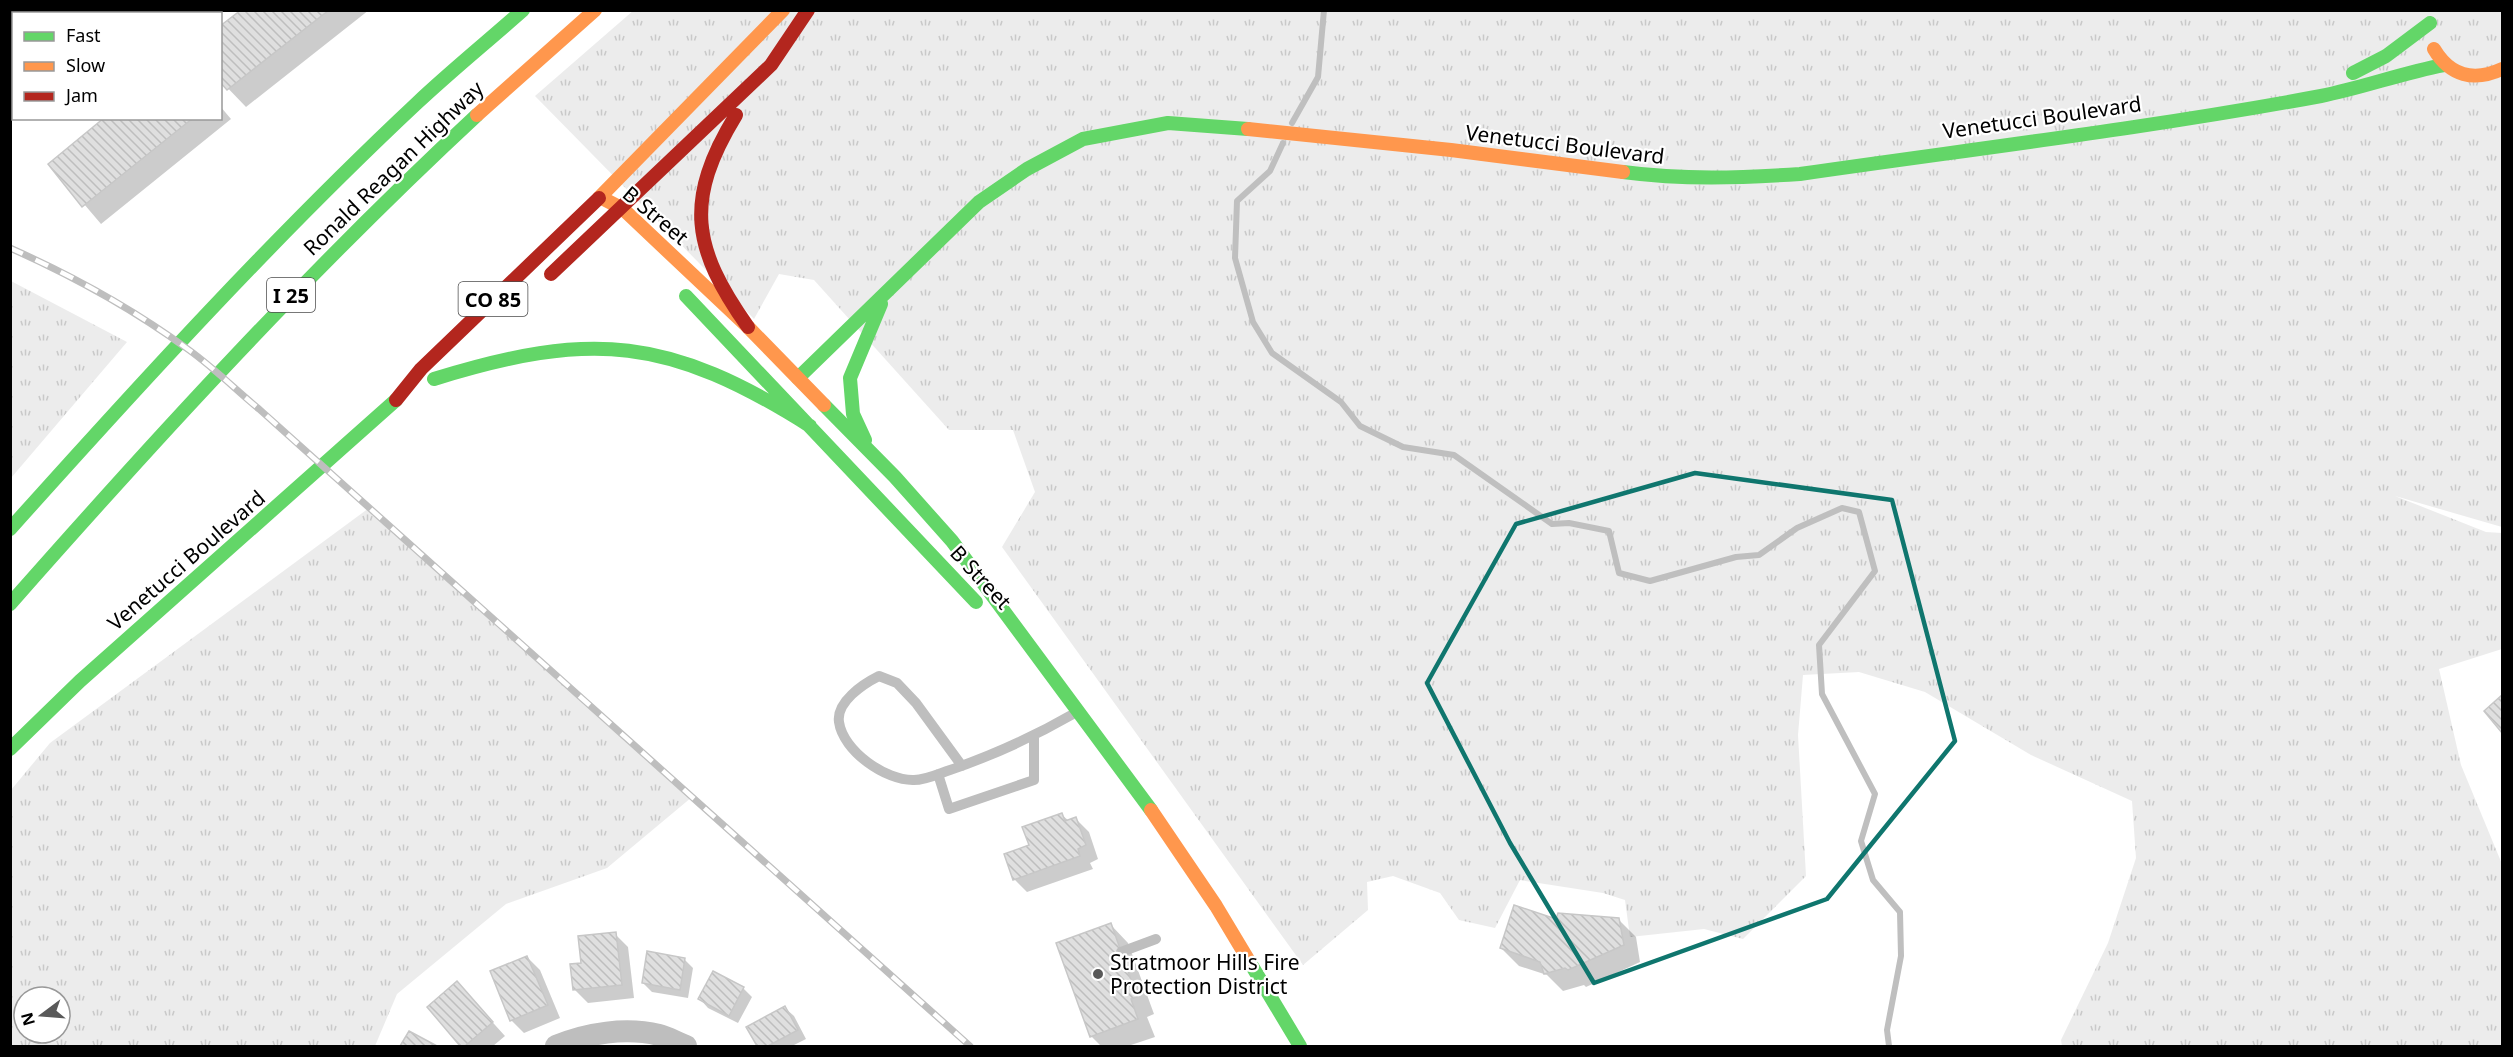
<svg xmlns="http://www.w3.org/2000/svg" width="2513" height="1057" viewBox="0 0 2513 1057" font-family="'Noto Sans',sans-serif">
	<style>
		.grass { fill: url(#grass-tufts); fill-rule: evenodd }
		.shadow { fill: #0003 }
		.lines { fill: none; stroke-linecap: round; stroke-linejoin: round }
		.stream { stroke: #bfbfbf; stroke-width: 6 }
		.building { fill: url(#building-back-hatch); stroke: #c7c7c7; stroke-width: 1.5 }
		.lane { stroke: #bebebe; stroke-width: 10 }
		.street { stroke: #bebebe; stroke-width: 22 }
		.fast { stroke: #63d668; stroke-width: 14 }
		.slow { stroke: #ff974d; stroke-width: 14 }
		.jam { stroke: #b3261e; stroke-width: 14 }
		.rail-casing { stroke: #bebebe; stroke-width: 7 }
		.rail { stroke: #fff; stroke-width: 4.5; stroke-dasharray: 14; stroke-linecap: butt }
		.marked { fill: none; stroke: #0f766e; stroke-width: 4.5; stroke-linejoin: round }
		.poi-dot { fill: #595959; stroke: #fff; stroke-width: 2 }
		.labels { text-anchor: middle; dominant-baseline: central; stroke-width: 4.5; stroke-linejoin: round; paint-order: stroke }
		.shield { fill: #fff; stroke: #4c4c4c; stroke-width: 1.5 }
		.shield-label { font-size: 20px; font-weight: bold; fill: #000 }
		.street-label { font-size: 21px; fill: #000; stroke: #fff }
		.poi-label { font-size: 21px; fill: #000; stroke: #fff; text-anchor: start }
	</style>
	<defs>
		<pattern id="grass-tufts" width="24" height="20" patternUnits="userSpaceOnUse" patternTransform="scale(1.5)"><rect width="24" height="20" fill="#ececec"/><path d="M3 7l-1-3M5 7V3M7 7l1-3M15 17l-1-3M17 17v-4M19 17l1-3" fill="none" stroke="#c9c9c9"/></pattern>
		<pattern id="building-back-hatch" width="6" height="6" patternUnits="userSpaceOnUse" patternTransform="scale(1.5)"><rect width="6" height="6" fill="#dfdfdf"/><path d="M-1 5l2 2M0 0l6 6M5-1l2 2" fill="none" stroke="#bebebe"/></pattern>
	</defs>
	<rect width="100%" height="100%" fill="#fff"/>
	<path class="grass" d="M 634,10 L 2502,11 L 2502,527 L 2395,496 L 2486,532 L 2502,533 L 2502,649 L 2439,669 L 2461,765 L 2502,864 L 2502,1046 L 2062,1046 L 2061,1040 L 2108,943 L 2136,858 L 2132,801 L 2031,755 L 1925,692 L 1859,672 L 1803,675 L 1798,735 L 1806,876 L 1743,939 L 1704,929 L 1630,937 L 1625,900 L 1603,893 L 1520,880 L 1495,928 L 1459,920 L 1440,893 L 1393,876 L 1367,882 L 1368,910 L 1303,965 L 1002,547 L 1035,492 L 1013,430 L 949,430 L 814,280 L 779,274 L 754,319 L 535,96 Z
		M 11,281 L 127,342 L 11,478 Z
		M 369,508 L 692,797 L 607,868 L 506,904 L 397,994 L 375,1046 L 11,1046 L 11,790 L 50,743 ZM 24,997 L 60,997 L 60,1033 L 24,1033 Z"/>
	<path class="shadow" d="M 243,10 L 369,10 L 246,107 L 220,80 Z
		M 220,106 L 231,119 L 101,224 L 50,164 L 107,118 L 220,118 Z
		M 1062,815 L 1069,821 L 1076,819 L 1089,832 L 1098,859 L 1090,863 L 1093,869 L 1027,892 L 1014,879 L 1031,846 Z
		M 1619,920 L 1636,937 L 1640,962 L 1586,987 L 1584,985 L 1563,991 L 1547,975 L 1519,966 L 1501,948 L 1557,921 Z
		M 1111,925 L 1128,943 L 1154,1014 L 1147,1017 L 1155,1037 L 1128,1046 L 1101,1046 L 1091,1036 Z
		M 615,934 L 628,947 L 634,998 L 588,1003 L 574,989 L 582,965 Z
		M 527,957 L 540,970 L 560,1018 L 524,1033 L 511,1020 Z
		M 684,959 L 693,968 L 688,998 L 652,992 L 643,983 Z
		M 457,983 L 505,1036 L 493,1046 L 462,1046 L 429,1007 Z
		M 743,988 L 752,997 L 738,1023 L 708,1008 L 700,999 Z
		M 785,1008 L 794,1016 L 806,1039 L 792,1046 L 758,1046 L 748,1027 Z"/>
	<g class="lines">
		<path class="stream" d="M 1292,123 L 1318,77 L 1324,10
			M 1283,143 L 1270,171 L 1237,201 L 1235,258 L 1253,322 L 1272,353 L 1341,402 L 1360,426 L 1403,447 L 1454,455 L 1552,524 L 1569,523 L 1609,531 L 1619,573 L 1650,581 L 1736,557 L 1759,555 L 1797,528 L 1842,508 L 1859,512 L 1875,571 L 1819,645 L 1822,694 L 1875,794 L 1861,841 L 1873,880 L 1900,912 L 1901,956 L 1887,1030 L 1889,1046"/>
	</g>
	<path class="building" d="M 241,10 L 329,10 L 227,90 L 220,82 L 220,26 Z
		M 104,118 L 193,118 L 82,207 L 48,164 Z
		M 2502,695 L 2502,733 L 2484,711 Z
		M 1062,813 L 1065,821 L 1076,817 L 1086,845 L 1078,849 L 1080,856 L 1013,880 L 1004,854 L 1029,845 L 1022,827 Z
		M 1514,905 L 1556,919 L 1558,913 L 1619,918 L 1624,945 L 1568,970 L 1565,968 L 1544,974 L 1540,962 L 1500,948 Z
		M 1111,923 L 1137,997 L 1131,999 L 1138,1019 L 1090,1037 L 1056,943 Z
		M 616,932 L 622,985 L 573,990 L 570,964 L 581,963 L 578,936 Z
		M 647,951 L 685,958 L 680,990 L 642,983 Z
		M 527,956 L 548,1005 L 510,1021 L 490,971 Z
		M 713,971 L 744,987 L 729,1016 L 698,999 Z
		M 457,981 L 493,1022 L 465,1046 L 460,1046 L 427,1007 Z
		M 785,1006 L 798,1030 L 768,1046 L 757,1046 L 746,1027 Z
		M 409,1031 L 437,1046 L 400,1046 Z"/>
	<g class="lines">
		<path class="lane" d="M 962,766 L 916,703 L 897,683 L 879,676 C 863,684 836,702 839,722 C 843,751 886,781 914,780 C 926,780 938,774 950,770 C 994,755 1035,736 1075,713
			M 938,774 L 949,809 L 1034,780 L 1034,737
			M 1121,952 L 1156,939"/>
		<path class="street" d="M 556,1046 C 587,1033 626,1027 659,1035 C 668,1037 677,1043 686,1046"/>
		<path class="fast" d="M 2353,73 L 2386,56 L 2430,23
			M 1623,172 C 1683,180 1740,178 1800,174 C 1973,149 2149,128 2321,96 C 2362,88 2402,73 2444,65
			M 686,296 L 976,602
			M 798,378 L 979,202 L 1027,169 L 1083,139 L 1168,123 L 1248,129
			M 434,379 C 592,330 669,337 810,426
			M 824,405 L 895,477 L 952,541 L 1151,810
			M 865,440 L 853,414 L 850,378 L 881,304
			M 10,529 C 141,383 274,237 417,103 C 451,71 488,41 523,10
			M 10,604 C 159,435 311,269 477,115
			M 10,749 L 80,681 L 396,400
			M 1249,961 L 1300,1046"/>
		<path class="slow" d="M 2434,49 C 2450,76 2474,82 2502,69
			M 477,115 L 595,10
			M 1248,129 L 1451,150 L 1623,172
			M 600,197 L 623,209 L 748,327 L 824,405
			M 599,198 L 783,10
			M 1151,810 L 1216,906 L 1249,961"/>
		<path class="jam" d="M 736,115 C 684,200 692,248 748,327
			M 551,274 L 771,65 L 808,10
			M 396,400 L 421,369 L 599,198"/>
		<defs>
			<path id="rail" d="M 10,248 C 73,276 133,309 189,350 C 214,368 236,390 259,409 L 970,1046"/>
		</defs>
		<use href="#rail" class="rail-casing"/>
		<use href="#rail" class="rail"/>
	</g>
	<path class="marked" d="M 1695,473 L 1892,500 L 1955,741 L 1827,899 L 1594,983 L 1510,843 L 1427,683 L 1516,524 Z"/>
	<circle class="poi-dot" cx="1098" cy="974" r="6"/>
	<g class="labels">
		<g class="shield">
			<rect x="267" y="278" width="48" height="34" rx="4.5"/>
			<rect x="458.5" y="282" width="69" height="34" rx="4.5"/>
		</g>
		<g class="shield-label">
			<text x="291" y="295">I 25</text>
			<text x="493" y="299">CO 85</text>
		</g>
		<g class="street-label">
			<text transform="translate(2042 117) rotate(-8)">Venetucci Boulevard</text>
			<text transform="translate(1565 144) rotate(7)">Venetucci Boulevard</text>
			<text transform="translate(393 168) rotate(-44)">Ronald Reagan Highway</text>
			<text transform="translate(656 215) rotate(40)">B Street</text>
			<text transform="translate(186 560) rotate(-41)">Venetucci Boulevard</text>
			<text transform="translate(981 577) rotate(47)">B Street</text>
		</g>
		<g class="poi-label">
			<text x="1110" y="962">Stratmoor Hills Fire<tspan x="1110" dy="24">Protection District</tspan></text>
		</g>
	</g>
	<rect width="2513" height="1057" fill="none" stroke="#000000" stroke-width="24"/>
	<rect x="12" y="12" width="210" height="108" fill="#ffffff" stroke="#999999" stroke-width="1.5"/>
	<rect x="24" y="32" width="30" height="9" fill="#63d668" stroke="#999999" stroke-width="1.5"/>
	<text x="66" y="42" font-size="18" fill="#000000">Fast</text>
	<rect x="24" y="62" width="30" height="9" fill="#ff974d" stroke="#999999" stroke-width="1.5"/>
	<text x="66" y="72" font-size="18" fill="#000000">Slow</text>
	<rect x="24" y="92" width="30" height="9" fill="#b3261e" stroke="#999999" stroke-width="1.5"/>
	<text x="66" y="102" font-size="18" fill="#000000">Jam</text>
	<g transform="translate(42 1015) rotate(254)"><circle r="28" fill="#ffffff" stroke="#999999" stroke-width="1.5"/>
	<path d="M0-4.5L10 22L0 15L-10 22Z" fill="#595959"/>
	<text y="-9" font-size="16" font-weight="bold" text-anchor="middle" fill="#000000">N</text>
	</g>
</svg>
